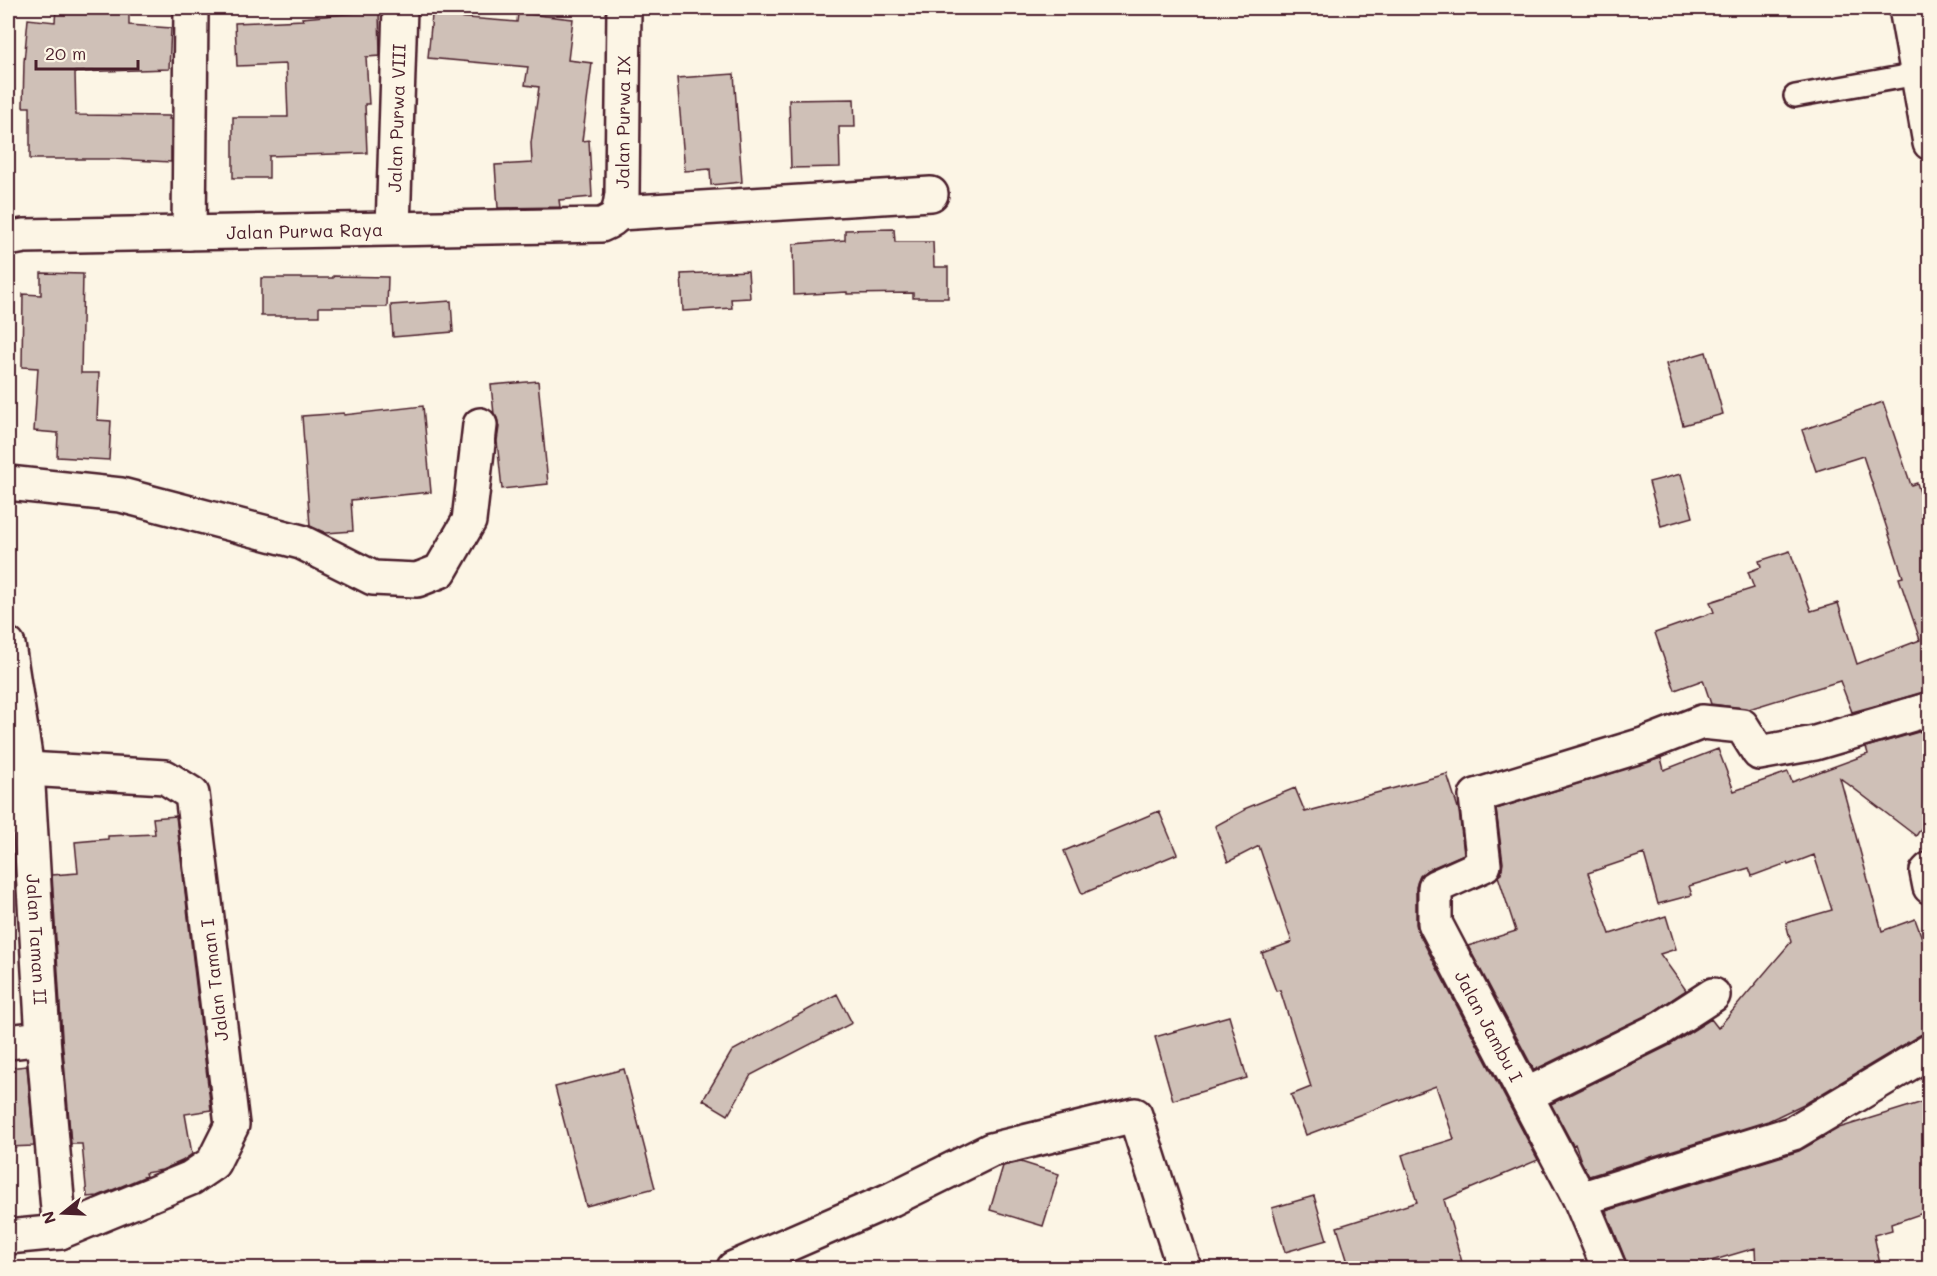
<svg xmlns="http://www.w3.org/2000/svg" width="1937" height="1276" viewBox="0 0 1937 1276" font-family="Mali,sans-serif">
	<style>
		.building { fill: #cfc0b7; stroke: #4a1f2b; stroke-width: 1.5 }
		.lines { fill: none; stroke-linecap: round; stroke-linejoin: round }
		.lane-casing { stroke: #4a1f2b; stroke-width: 26 }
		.street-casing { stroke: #4a1f2b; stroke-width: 38 }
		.lane { stroke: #fcf5e5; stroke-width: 21 }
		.street { stroke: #fcf5e5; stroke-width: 33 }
		.labels { text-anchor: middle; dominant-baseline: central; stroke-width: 4.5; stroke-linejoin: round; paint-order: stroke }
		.street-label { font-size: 18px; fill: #4a1f2b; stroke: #fcf5e5 }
	</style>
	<rect width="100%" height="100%" fill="#fcf5e5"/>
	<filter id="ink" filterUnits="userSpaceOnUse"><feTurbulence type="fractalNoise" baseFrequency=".0167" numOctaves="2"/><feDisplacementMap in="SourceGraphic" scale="12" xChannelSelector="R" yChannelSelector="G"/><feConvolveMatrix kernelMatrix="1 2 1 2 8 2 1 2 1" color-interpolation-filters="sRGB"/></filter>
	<g filter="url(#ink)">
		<path class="building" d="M 56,8 L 129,8 L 129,25 L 171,28 L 169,69 L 75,72 L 76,115 L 170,116 L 169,119 L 171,119 L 171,162 L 113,159 L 30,159 L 30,107 L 23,107 L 24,62 L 28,19 L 55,22 Z
			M 379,11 L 380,56 L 366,57 L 369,104 L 365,104 L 367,153 L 269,156 L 269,178 L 233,178 L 233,117 L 288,117 L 286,64 L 237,66 L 235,23 L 303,20 L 302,18 Z
			M 518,13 L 573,19 L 568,60 L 592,63 L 582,141 L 589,140 L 592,197 L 559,200 L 560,207 L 498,208 L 495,165 L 532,163 L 531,143 L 539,87 L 525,85 L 528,67 L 428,58 L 432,15 L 517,22 Z
			M 734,74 L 742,182 L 711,185 L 710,169 L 685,171 L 677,78 Z
			M 854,99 L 855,127 L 839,127 L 840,167 L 791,168 L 789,100 Z
			M 894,229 L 895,242 L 933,242 L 934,267 L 948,267 L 948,298 L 913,298 L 913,293 L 847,294 L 847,292 L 794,295 L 793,244 L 845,240 L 845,230 Z
			M 748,271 L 750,298 L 731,299 L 732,308 L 683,311 L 681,274 Z
			M 41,273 L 83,274 L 81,373 L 99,373 L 97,420 L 111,421 L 109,460 L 57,457 L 58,433 L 34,431 L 38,368 L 22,367 L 23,294 L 41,295 Z
			M 333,276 L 388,277 L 387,307 L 319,307 L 319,316 L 261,316 L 261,278 L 333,278 Z
			M 451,301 L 453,332 L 393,337 L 391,305 Z
			M 1706,352 L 1723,414 L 1683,425 L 1666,364 Z
			M 538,381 L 548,484 L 502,489 L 497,441 L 499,427 L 497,418 L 494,414 L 491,385 Z
			M 1883,402 L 1911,485 L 1917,483 L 1929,520 L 1929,691 L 1852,712 L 1840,681 L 1749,709 L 1711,704 L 1703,680 L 1675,690 L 1655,633 L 1714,612 L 1710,602 L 1754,588 L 1748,572 L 1761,567 L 1759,561 L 1790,551 L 1811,611 L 1838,603 L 1857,664 L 1920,640 L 1899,578 L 1903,577 L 1863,456 L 1816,471 L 1802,430 Z
			M 423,406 L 431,492 L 351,500 L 353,531 L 326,533 L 310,526 L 302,416 L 344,413 L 344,415 Z
			M 1681,474 L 1693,517 L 1661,526 L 1649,482 Z
			M 1929,729 L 1929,817 L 1916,836 L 1840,778 L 1882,931 L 1915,919 L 1929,957 L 1929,1032 L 1920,1035 L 1808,1102 L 1768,1121 L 1589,1176 L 1581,1161 L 1575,1144 L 1573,1145 L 1551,1104 L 1670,1045 L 1711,1019 L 1718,1028 L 1791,942 L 1786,923 L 1832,910 L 1814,855 L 1788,865 L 1787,863 L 1752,876 L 1749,868 L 1689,886 L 1692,895 L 1658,904 L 1644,854 L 1588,873 L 1610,934 L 1666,916 L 1676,949 L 1660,954 L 1686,990 L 1653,1012 L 1534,1070 L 1468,946 L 1516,931 L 1498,876 L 1501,874 L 1503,863 L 1496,809 L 1661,758 L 1664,770 L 1718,749 L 1734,791 L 1788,772 L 1792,782 L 1868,754 L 1866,747 Z
			M 1447,774 L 1459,811 L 1464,854 L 1427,870 L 1420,876 L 1416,887 L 1416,924 L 1418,932 L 1538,1160 L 1444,1200 L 1464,1269 L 1350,1269 L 1337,1227 L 1417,1202 L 1402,1155 L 1454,1139 L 1436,1086 L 1306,1135 L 1291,1095 L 1311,1087 L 1280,990 L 1276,991 L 1262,953 L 1292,942 L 1259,846 L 1228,862 L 1215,826 L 1245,810 L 1244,809 L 1295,788 L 1305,812 Z
			M 1159,811 L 1177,854 L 1082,894 L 1064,851 Z
			M 176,816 L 211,1110 L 185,1114 L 192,1154 L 182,1161 L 162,1170 L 145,1173 L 146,1176 L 98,1196 L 87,1197 L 82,1144 L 71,1144 L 62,1037 L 52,875 L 78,873 L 75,842 L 108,839 L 108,836 L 155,834 L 153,818 Z
			M 837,994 L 852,1023 L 751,1075 L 728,1115 L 703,1100 L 732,1051 Z
			M 1229,1016 L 1247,1078 L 1173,1100 L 1155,1037 Z
			M 27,1066 L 34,1146 L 8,1147 L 8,1068 Z
			M 624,1069 L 655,1188 L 586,1206 L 555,1087 Z
			M 1929,1100 L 1929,1211 L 1891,1224 L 1892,1230 L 1874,1235 L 1881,1269 L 1756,1269 L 1755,1248 L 1684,1269 L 1627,1269 L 1626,1261 L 1606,1211 L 1799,1151 L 1839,1128 Z
			M 1021,1162 L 1059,1174 L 1043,1226 L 990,1210 L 1003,1166 Z
			M 1314,1196 L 1327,1240 L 1285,1252 L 1272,1208 Z"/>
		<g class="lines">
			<defs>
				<path id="lane" d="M 1795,96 L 1929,72"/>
				<g id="street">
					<path d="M 1906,8 L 1930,143"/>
					<path d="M 619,213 L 931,194"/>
					<path id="s1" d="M 393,228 L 400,8"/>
					<path d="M 189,233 L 191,8"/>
					<path id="s2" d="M 8,239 L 24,236 L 601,225 C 619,218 619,213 622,194 L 624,8"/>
					<path d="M 8,483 L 121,495 L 301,542 L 373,578 L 417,580 L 440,571 L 469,521 L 480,425"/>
					<path id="s3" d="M 8,645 L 27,769 L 43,1038 L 60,1232"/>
					<path d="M 1930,869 L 1927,872 L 1930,887"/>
					<path d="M 8,1042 L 43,1038"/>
					<path d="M 1526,1095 L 1662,1028 L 1713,995"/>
					<path d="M 1580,1199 L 1793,1133 L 1930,1051"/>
					<path d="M 8,1237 L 60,1232 L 191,1178 L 213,1163 L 232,1125 L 192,794 L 165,777 L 27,769"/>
					<path d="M 734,1268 L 892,1199 L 991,1150 L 1135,1115 L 1184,1268"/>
					<path d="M 1609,1268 L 1580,1199 L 1435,923 L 1435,887 L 1484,865 L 1476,796 L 1643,745 L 1702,722 L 1742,726 L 1759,753 L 1815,743 L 1930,709"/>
				</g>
			</defs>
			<use href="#lane" class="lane-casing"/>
			<use href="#street" class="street-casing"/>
			<use href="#lane" class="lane"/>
			<use href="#street" class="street"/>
		</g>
	</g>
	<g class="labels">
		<g class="street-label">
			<text stroke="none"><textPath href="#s1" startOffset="110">Jalan Purwa VIII</textPath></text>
			<text stroke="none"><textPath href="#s2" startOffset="706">Jalan Purwa IX</textPath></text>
			<text stroke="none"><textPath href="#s2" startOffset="297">Jalan Purwa Raya</textPath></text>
			<text stroke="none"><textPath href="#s3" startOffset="296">Jalan Taman II</textPath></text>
			<text transform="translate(214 980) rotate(-97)">Jalan Taman I</text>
			<text transform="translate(1489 1026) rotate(62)">Jalan Jambu I</text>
		</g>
	</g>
	<rect width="1937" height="1276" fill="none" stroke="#fcf5e5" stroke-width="30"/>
	<rect x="15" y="15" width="1907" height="1246" fill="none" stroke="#4a1f2b" stroke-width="2" filter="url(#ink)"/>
	<g transform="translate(63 1213) rotate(252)" stroke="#fcf5e5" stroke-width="4.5" paint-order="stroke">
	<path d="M0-4.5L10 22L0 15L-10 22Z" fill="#4a1f2b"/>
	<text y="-9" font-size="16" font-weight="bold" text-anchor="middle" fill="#4a1f2b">N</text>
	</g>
	<path d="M36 60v9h102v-9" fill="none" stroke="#4a1f2b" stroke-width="3"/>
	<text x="45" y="60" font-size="18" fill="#4a1f2b" stroke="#fcf5e5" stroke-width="4.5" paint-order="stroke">20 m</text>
</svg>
